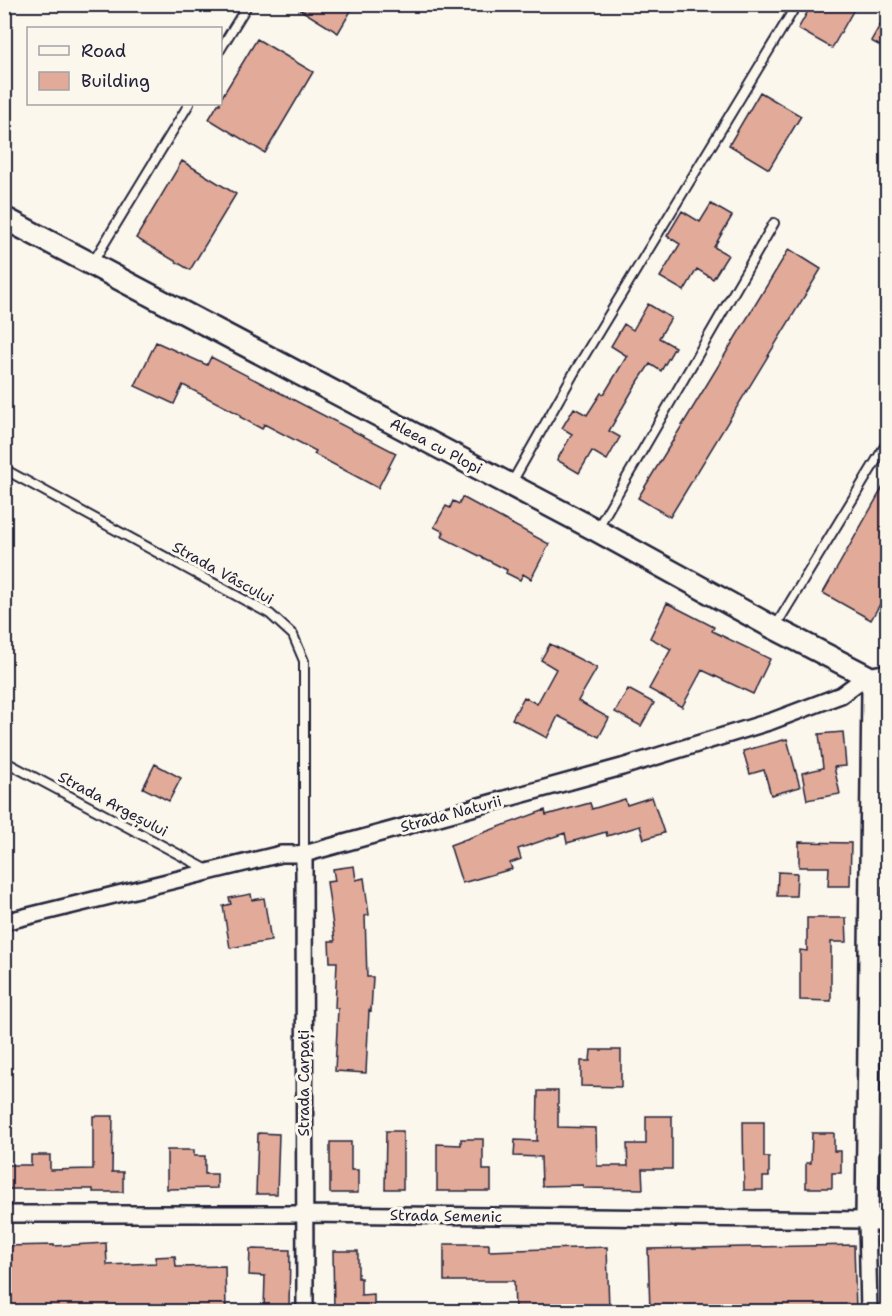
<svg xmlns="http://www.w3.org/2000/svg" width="892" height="1316" viewBox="0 0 892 1316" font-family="'Shantell Sans',sans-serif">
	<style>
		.building { fill: #e1aa99; stroke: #22223b; stroke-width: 1.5 }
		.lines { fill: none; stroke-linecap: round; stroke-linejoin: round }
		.lane-casing { stroke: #22223b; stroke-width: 12 }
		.street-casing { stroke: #22223b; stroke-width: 20 }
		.secondary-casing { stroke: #22223b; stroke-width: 26 }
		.lane { stroke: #fbf7ec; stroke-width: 8 }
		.street { stroke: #fbf7ec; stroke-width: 15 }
		.secondary { stroke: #fbf7ec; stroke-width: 21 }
		.labels { text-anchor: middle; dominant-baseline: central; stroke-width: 6; stroke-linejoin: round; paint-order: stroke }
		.street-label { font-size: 15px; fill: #22223b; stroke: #fbf7ec }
	</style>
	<rect width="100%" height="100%" fill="#fbf7ec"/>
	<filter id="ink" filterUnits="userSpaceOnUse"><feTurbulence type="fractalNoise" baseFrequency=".0167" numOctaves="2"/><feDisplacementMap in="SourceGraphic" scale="12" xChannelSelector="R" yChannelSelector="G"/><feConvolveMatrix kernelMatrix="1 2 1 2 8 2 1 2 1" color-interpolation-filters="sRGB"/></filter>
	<g filter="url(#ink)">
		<path class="building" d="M 291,4 L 355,4 L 338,33 Z
			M 812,4 L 857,4 L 832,48 L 798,29 Z
			M 888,11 L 888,50 L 871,41 Z
			M 257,39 L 313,72 L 265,153 L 209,119 L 218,104 L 220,104 L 220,100 Z
			M 760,92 L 801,116 L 769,169 L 729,145 Z
			M 182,161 L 236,194 L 190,270 L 136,238 Z
			M 711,204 L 732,216 L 714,247 L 728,255 L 713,279 L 697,269 L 684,291 L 660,277 L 680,244 L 667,236 L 682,211 L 700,222 Z
			M 789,249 L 821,269 L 670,517 L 638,498 Z
			M 648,304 L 671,318 L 659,338 L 675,347 L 661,371 L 650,364 L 635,386 L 609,431 L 620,437 L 607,460 L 592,451 L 579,473 L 557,460 L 572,434 L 562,428 L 574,408 L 587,415 L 601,393 L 604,394 L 627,356 L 611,346 L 624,324 L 633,330 Z
			M 156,342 L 207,365 L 211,357 L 396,453 L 378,488 L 314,454 L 316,451 L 264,424 L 262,429 L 240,417 L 241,415 L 183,385 L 174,404 L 135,386 Z
			M 888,478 L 888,590 L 871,620 L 823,593 Z
			M 462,497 L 549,544 L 531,579 L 523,574 L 520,580 L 506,573 L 507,570 L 442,537 L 444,532 L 434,527 L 446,506 L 450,508 L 453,501 L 459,504 Z
			M 667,603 L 714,627 L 712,631 L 770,659 L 753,694 L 702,670 L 682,707 L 649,689 L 671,649 L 650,638 Z
			M 550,644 L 597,668 L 578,701 L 609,718 L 599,737 L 558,716 L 547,738 L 512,719 L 524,697 L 537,704 L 556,669 L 541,660 Z
			M 628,689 L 654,703 L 641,726 L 615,712 Z
			M 843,732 L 846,766 L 834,767 L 840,794 L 807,800 L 802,773 L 823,768 L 819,734 Z
			M 787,739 L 800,787 L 771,795 L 764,770 L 750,774 L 743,751 Z
			M 155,764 L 181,778 L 169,801 L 143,788 Z
			M 652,797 L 664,833 L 644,839 L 640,826 L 607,836 L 606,832 L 567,843 L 565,833 L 518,849 L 521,859 L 510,863 L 512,869 L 462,883 L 450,845 L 545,810 L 546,815 L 590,803 L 592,809 L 625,799 L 627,805 Z
			M 799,842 L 851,843 L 850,886 L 828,886 L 829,867 L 799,867 Z
			M 354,866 L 356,880 L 364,878 L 369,915 L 365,916 L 367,977 L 373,977 L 371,1011 L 369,1010 L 366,1073 L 335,1071 L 338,1008 L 335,1008 L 337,962 L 330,962 L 329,941 L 335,941 L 327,882 L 335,881 L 333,869 Z
			M 778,872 L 797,873 L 796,896 L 777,896 Z
			M 251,894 L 252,900 L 264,898 L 271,941 L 230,948 L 223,906 L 231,904 L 229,898 Z
			M 807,918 L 846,918 L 847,942 L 831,942 L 831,1001 L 800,1000 L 800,950 L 807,951 Z
			M 591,1050 L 621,1050 L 621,1087 L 581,1086 L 581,1061 L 590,1061 Z
			M 538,1091 L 558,1091 L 558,1127 L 596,1128 L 597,1166 L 628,1166 L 627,1144 L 646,1144 L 646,1116 L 672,1116 L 672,1169 L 642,1169 L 643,1189 L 583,1188 L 583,1185 L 542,1186 L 541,1157 L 514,1156 L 515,1140 L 537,1141 Z
			M 93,1116 L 113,1116 L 112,1172 L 123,1172 L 123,1192 L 93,1192 L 93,1189 L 4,1189 L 4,1165 L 31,1165 L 31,1155 L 50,1155 L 50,1170 L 93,1169 Z
			M 743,1122 L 764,1122 L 764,1157 L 769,1157 L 769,1177 L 763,1177 L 763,1190 L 744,1190 Z
			M 386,1131 L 403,1131 L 403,1189 L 385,1189 Z
			M 258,1133 L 279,1134 L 277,1194 L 256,1194 Z
			M 812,1133 L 834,1133 L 834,1151 L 841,1151 L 841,1173 L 832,1173 L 832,1188 L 806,1188 L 806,1163 L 811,1163 Z
			M 461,1139 L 483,1139 L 483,1170 L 491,1170 L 491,1191 L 437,1191 L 437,1144 L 461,1145 Z
			M 330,1142 L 351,1142 L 351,1170 L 358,1170 L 358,1193 L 330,1193 Z
			M 167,1150 L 194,1150 L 194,1156 L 205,1156 L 205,1174 L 217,1174 L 217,1188 L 167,1189 Z
			M 106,1243 L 107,1265 L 156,1263 L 155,1257 L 175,1256 L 176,1267 L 225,1266 L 226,1311 L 4,1311 L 4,1246 L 54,1245 L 54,1246 Z
			M 444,1244 L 489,1244 L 489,1251 L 607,1247 L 609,1309 L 515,1311 L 514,1281 L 444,1281 Z
			M 854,1245 L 856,1311 L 650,1311 L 648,1249 Z
			M 250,1249 L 290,1250 L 289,1311 L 264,1311 L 265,1276 L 249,1275 Z
			M 333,1251 L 358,1251 L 358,1278 L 361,1278 L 361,1295 L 374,1294 L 374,1311 L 334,1311 Z"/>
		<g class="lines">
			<defs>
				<path id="lane" d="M 220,50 L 248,4
					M 93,262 L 189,104
					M 4,469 L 270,614 L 293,635 L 304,661 L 304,854
					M 511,484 L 575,371 L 797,4
					M 597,529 L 774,223
					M 775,627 L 888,441
					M 4,761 L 208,870
					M 871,883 L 888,882"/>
				<path id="street" d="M 304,854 L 305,1312
					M 4,922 L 281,854 L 304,854 L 622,767 L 772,721 L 841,695 L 867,676 L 888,672
					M 4,1214 L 304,1214 L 867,1220 L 869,1312"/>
				<path id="secondary" d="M 4,218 L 596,530 L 774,628 L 867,676 L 873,689 L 867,1220 L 888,1220"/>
			</defs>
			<use href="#lane" class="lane-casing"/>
			<use href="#street" class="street-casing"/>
			<use href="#secondary" class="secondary-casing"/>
			<use href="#lane" class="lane"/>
			<use href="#street" class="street"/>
			<use href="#secondary" class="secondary"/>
		</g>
	</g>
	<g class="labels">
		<g class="street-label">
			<text transform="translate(436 446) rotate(28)">Aleea cu Plopi</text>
			<text transform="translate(223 573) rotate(29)">Strada Vâscului</text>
			<text transform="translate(113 804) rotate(28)">Strada Argeșului</text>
			<text transform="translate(451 814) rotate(-15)">Strada Naturii</text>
			<text transform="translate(304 1083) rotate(-90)">Strada Carpați</text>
			<text transform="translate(446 1216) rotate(1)">Strada Semenic</text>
		</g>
	</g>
	<rect width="892" height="1316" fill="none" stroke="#fbf7ec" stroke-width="24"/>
	<rect x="12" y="12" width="868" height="1292" fill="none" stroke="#22223b" stroke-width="2" filter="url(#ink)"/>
	<rect x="27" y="27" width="195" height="78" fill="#fbf7ec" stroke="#a4a2a5" stroke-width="1.5"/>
	<rect x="39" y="46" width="30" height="9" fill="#fbf7ec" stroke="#a4a2a5" stroke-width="1.5"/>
	<text x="81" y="57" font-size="18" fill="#22223b">Road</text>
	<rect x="39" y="72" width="30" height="18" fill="#e1aa99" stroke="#a4a2a5" stroke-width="1.5"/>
	<text x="81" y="87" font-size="18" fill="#22223b">Building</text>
</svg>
